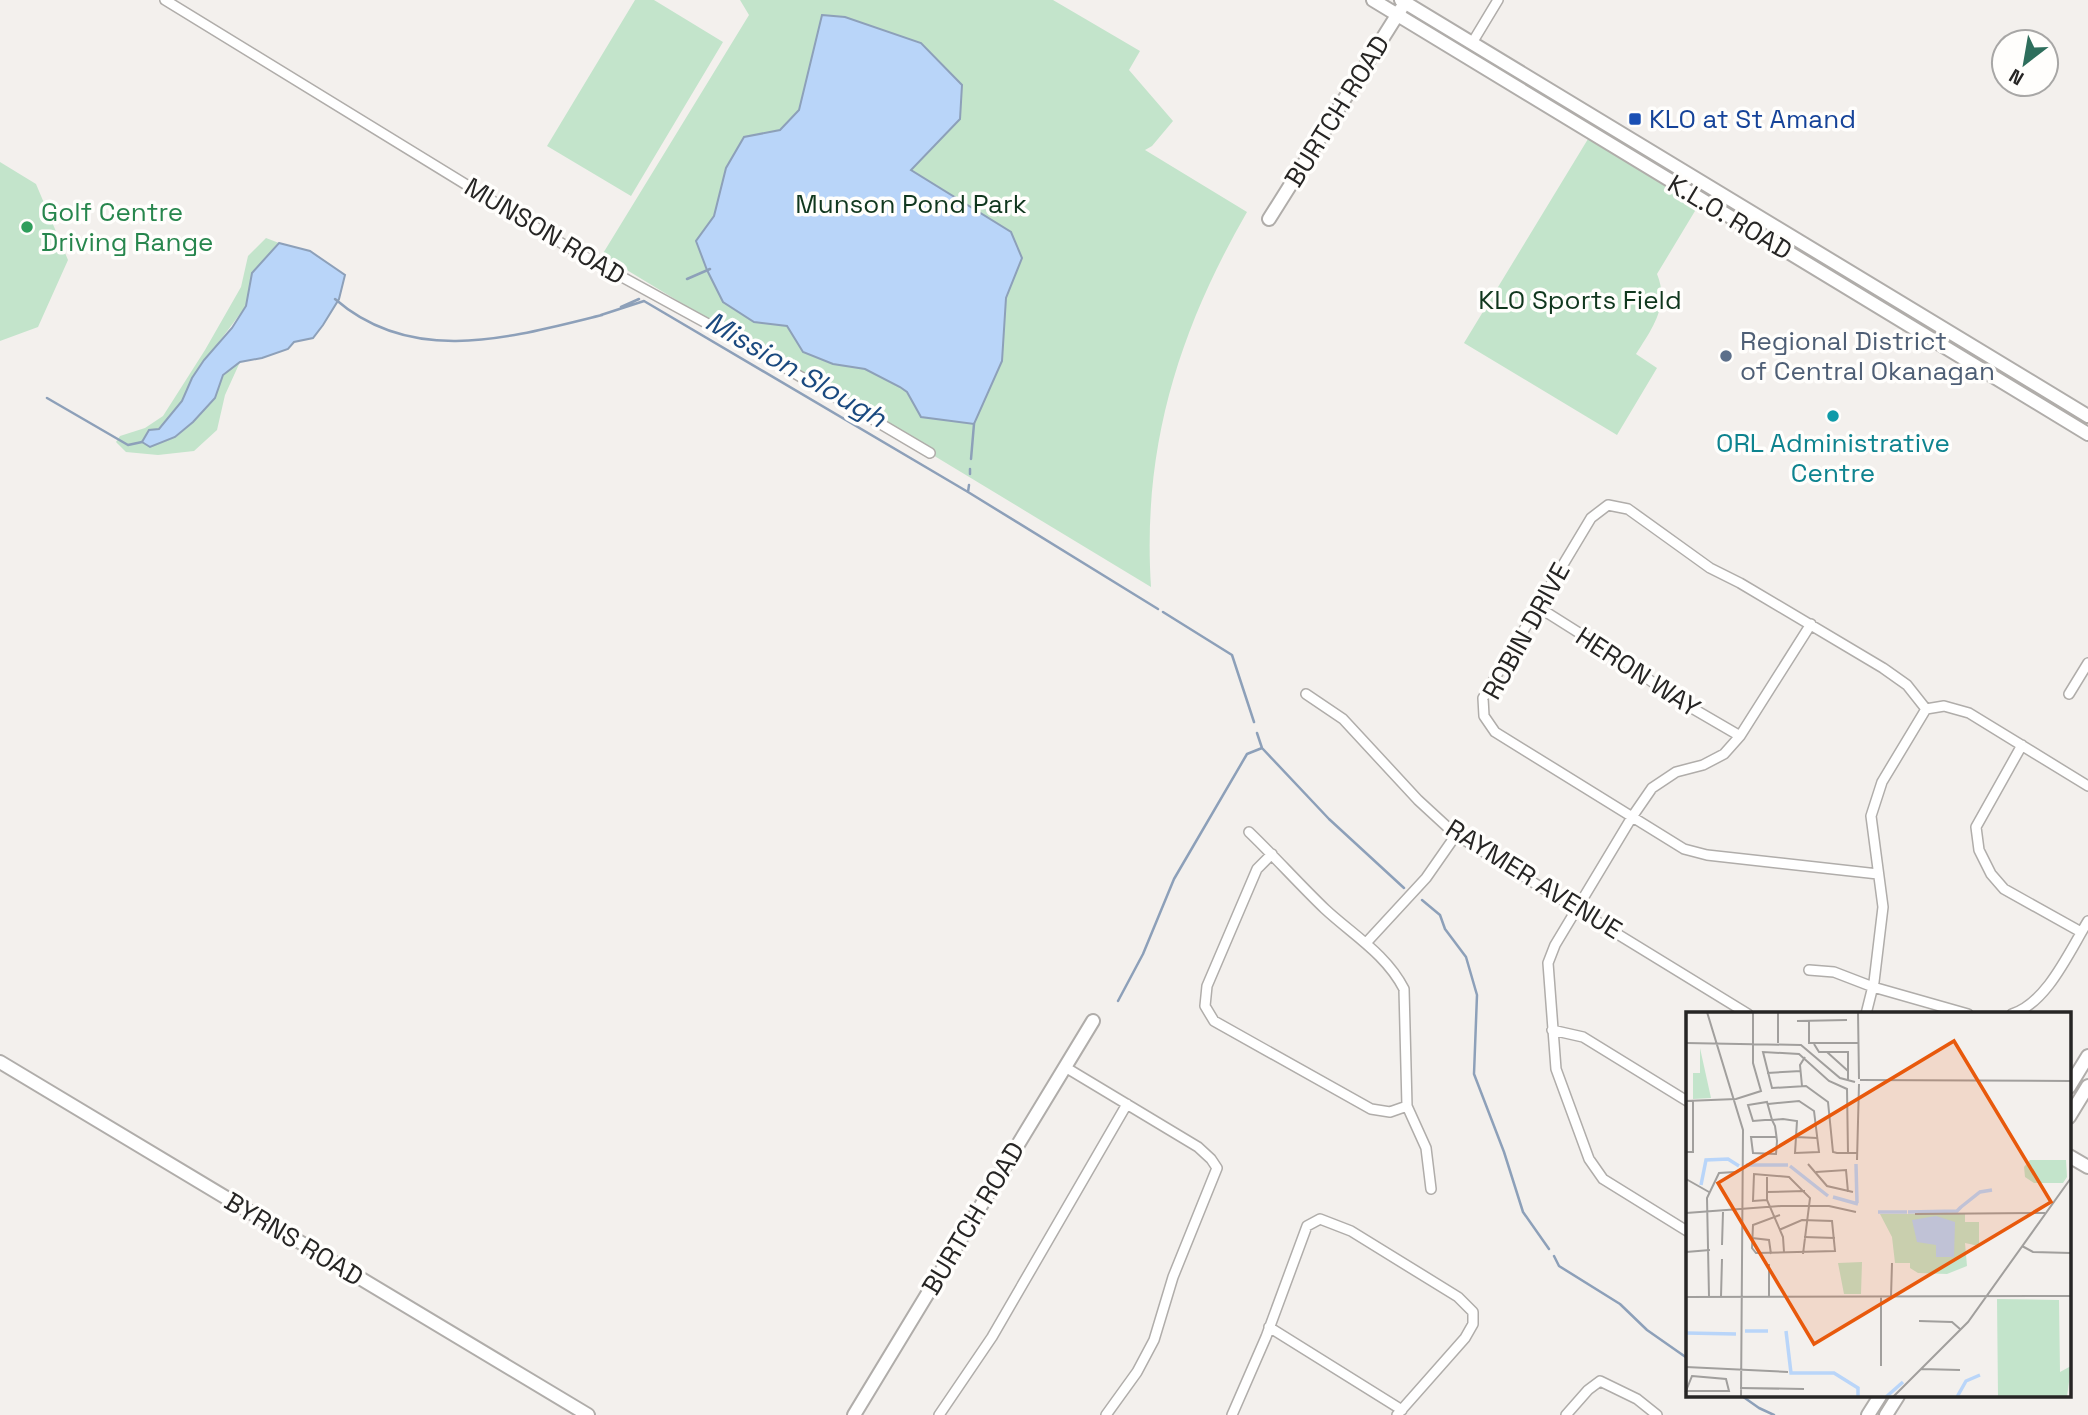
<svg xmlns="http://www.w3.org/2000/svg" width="2088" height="1415" viewBox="0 0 2088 1415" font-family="'Space Grotesk',sans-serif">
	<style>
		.green { fill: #c3e4cb }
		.water { fill: #b9d5f9; stroke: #8da0b9; stroke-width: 2 }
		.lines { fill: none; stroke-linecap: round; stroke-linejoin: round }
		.stream { stroke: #8da0b9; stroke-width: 2.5 }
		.street-casing { stroke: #b0adaa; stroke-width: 12 }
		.secondary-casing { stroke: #b0adaa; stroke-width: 16 }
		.street { stroke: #fff; stroke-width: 9 }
		.secondary { stroke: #fff; stroke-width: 12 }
		.transit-dot { fill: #1a4fb4; stroke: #fffefc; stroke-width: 2.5 }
		.leisure-dot { fill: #2e9e5b; stroke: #fffefc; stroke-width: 2.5 }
		.service-dot { fill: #5c6f8a; stroke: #fffefc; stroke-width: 2.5 }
		.culture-dot { fill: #0f9aa8; stroke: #fffefc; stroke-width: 2.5 }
		.labels { text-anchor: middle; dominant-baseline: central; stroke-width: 7; stroke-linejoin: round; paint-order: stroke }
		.street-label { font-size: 26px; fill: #262524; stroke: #fffefc }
		.transit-label { font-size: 26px; fill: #164399; stroke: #fffefc; text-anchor: start }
		.park-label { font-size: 26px; fill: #10371e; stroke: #fffefc }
		.leisure-label { font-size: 26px; fill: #27864d; stroke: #fffefc; text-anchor: start }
		.service-label { font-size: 26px; fill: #4e5e75; stroke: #fffefc; text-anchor: start }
		.culture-label { font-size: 26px; fill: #0d838f; stroke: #fffefc }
		.water-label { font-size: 28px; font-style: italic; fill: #1a497f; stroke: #fffefc }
		.inset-river { fill: none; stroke: #b9d5f9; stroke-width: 3.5 }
		.inset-road { fill: none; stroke: #a19f9d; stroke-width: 2 }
		.view { fill: #e8590c; fill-opacity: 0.15; stroke: #e8590c; stroke-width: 3.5 }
		.inset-edge { fill: none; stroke: #262524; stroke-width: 3.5 }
	</style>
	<rect width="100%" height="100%" fill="#f3f0ed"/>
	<path class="green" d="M 635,0 L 654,0 L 723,42 L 631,196 L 547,146 Z
		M 740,0 L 1053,0 L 1140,51 L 1129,70 L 1173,121 L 1152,146 L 1145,150 L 1247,212 C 1178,332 1142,448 1151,587 L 602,255 L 749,15 Z
		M 1588,139 L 1698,206 L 1657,274 C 1670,305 1652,329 1636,354 L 1657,368 L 1617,435 L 1464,343 Z
		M 0,162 L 36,184 L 68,260 L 38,327 L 0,341 Z
		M 266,238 L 279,243 L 252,273 L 246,306 L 192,378 L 182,401 L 159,429 L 149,431 L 150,447 L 176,437 L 193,422 L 215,398 L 223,375 L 240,362 L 225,395 L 217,430 L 194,451 L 158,455 L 126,452 L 116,442 L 120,436 L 145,428 L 163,416 L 205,350 L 241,287 L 248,256 Z"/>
	<path class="water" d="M 822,15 L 845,17 L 921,43 L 962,85 L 960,119 L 911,170 L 1011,232 L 1022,258 L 1006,298 L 1002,361 L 974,424 L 921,417 L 907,392 L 900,387 L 865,369 L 833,364 L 803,352 L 787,326 L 754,322 L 723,302 L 707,270 L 696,241 L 714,216 L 726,168 L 744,137 L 780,130 L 799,110 Z
		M 279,243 L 310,251 L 345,275 L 339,299 L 323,325 L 313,338 L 294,342 L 288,349 L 262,358 L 240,362 L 223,375 L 215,398 L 193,422 L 175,437 L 150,447 L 142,442 L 149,430 L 159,429 L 182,401 L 192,378 L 204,360 L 232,328 L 246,306 L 252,273 Z"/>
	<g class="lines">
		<path class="stream" d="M 687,279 L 710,269
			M 335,299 C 413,367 512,337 602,315
			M 621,307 L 639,299
			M 601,315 L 644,301 L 968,492
			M 47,398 L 128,445 L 142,442
			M 971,459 L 974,424
			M 970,474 L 970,469
			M 969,485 L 968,492 L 1158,609
			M 1163,612 L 1232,655 L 1254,722
			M 1257,733 L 1262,748 L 1329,819 L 1404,888
			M 1422,900 L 1440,915 L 1445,929 L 1466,957 L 1477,995 L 1474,1074 L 1504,1152 L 1523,1212 L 1549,1249
			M 1118,1001 L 1143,954 L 1174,879 L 1247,754 L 1262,748
			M 1554,1256 L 1559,1266 L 1620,1304 L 1647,1330 L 1687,1358
			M 1742,1396 L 1759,1408 L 1774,1415"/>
		<defs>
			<path id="street" d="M 165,0 L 571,249 L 750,347 L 930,453
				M 1472,43 L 1498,0
				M 1538,607 L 1622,660 L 1673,697 L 1740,736
				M 1306,694 L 1343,719 L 1418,800 L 1456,835 L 1748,1014
				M 2069,694 L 2088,663
				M 2022,745 L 1976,827 L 1979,850 L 1991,874 L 2004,889 L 2081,932
				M 1249,832 C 1275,857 1299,884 1325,909 C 1353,935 1386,954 1404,989 L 1407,1106 L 1426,1148 L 1431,1189
				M 1272,854 L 1257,869 L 1207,986 L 1205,1006 L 1214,1021 L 1371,1109 L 1390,1112 L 1407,1106
				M 1878,874 L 1707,855 L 1684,849 L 1495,732 L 1484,716 L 1483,698 L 1591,518 L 1608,505 L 1628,509 L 1710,568 L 1740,583 L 1883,668 L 1907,685 L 1926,709
				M 1366,943 L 1426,878 L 1456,835
				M 1809,970 L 1834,972 L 1873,987 L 1968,1014
				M 1866,1014 L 1874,982 L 1883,907 L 1871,816 L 1882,782 L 1926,709 L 1944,706 L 1969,713 L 2088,786
				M 2012,1014 C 2047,1003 2069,952 2088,921
				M 1552,1030 L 1583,1037 L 1687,1101
				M 1065,1067 L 1198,1147 L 1211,1159 L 1217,1168 L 1173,1277 L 1154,1340 L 1137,1372 L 1106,1415
				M 1687,1231 L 1603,1179 L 1589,1159 L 1556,1069 L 1548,963 L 1555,945 L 1632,817 L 1652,788 L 1676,772 L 1703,765 L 1724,754 L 1740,736 L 1811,624
				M 1269,1327 L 1402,1410
				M 939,1415 L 992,1337 L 1127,1104
				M 1232,1415 L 1266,1337 L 1307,1226 L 1320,1219 L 1351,1231 L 1458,1297 L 1473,1312 L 1473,1324 L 1465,1338 L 1397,1415
				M 1566,1415 L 1588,1390 L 1600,1381 L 1637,1399 L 1657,1415"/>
			<path id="secondary" d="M 1373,0 L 2088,434
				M 1401,0 L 2088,416
				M 1269,219 L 1401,9
				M 0,1062 L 588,1415
				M 2069,1087 L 2088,1056
				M 2069,1117 L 2088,1086
				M 2069,1156 L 2088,1167
				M 854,1415 L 1093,1021
				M 1868,1415 L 1880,1396
				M 1886,1415 L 1898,1396"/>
		</defs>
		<use href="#street" class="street-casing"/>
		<use href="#secondary" class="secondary-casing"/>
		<use href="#street" class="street"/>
		<use href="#secondary" class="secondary"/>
	</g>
	<rect class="transit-dot" x="1628" y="112" width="14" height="14" rx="3.5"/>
	<circle class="leisure-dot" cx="27" cy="227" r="7"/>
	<circle class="service-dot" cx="1726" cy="356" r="7"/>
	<circle class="culture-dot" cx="1833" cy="416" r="7"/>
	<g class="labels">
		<g class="street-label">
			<text transform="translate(1337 111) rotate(-58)">BURTCH ROAD</text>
			<text transform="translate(1730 217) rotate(31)">K.L.O. ROAD</text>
			<text transform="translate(545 231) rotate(31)">MUNSON ROAD</text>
			<text transform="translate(1526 631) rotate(-61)">ROBIN DRIVE</text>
			<text transform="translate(1638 672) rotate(33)">HERON WAY</text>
			<text transform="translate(1534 879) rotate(32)">RAYMER AVENUE</text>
			<text transform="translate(973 1218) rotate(-59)">BURTCH ROAD</text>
			<text transform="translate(294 1239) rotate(31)">BYRNS ROAD</text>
		</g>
		<g class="transit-label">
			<text x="1649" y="119">KLO at St Amand</text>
		</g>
		<g class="park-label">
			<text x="911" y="204">Munson Pond Park</text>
			<text x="1580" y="300">KLO Sports Field</text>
		</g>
		<g class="leisure-label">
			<text x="41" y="212">Golf Centre<tspan x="41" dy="30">Driving Range</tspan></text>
		</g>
		<g class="service-label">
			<text x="1740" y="341">Regional District<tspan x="1740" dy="30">of Central Okanagan</tspan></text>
		</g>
		<g class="culture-label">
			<text x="1833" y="443">ORL Administrative<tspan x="1833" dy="30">Centre</tspan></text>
		</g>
		<g class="water-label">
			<text transform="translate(796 369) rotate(30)">Mission Slough</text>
		</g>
	</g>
	<g transform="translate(1686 1012)">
		<rect width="385" height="385" fill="#f3f0ed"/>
		<path d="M 14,36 L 25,86 L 7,87 L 7,61 L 14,61 ZM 344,148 L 380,148 L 381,165 L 377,171 L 348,171 L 339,165 L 338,155 ZM 194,202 L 279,202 L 279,210 L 293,210 L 293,234 L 279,231 L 281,254 L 261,262 L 232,261 L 224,256 L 224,251 L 209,251 L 206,225 ZM 176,250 L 175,282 L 158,282 L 152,251 ZM 311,287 L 373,288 L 374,360 L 385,354 L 381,385 L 312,385 Z" fill="#c3e4cb"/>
		<path d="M 250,204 L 269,210 L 268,245 L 250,245 L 250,233 L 231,230 L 226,208 Z" fill="#b9d5f9"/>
		<path class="inset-river" d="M 170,152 L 171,191M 60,153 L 102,153M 104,154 L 142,184M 15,173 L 20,148 L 42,147 L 53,154M 147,185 L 172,192M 275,195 L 294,180 L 306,178M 192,200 L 221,200M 222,200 L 271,199 L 275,195M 59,319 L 82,319M 100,319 L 105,361 L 148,361 L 172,376 L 172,385M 0,321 L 50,322M 200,385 L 217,370M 271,385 L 280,369 L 294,363"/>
		<path class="inset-road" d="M 21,0 L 57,118 L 55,385M 172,0 L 173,67M 111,9 L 161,8M 123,9 L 123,31 L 172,31M 0,31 L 115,33 L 154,66 L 169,70M 92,31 L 92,0M 128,32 L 133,40 L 162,40 L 162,68M 141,40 L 162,59M 81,61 L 115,59M 174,68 L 385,69M 116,74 L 114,53 L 119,45M 0,89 L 50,87 L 75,79 L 67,51 L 67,0M 82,92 L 113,89 L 128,99 L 133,140 L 109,141 L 111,109 L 97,107 L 86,108 L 79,108 L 67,109 L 62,93 L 81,90 L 86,108 L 89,114 L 90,121 L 91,129 L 90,142 L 67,141 L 65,125 L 91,125M 110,125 L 131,126M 0,140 L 7,140 L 7,89M 162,141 L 161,77 L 143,69 L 113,42 L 77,40 L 86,76 L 120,74 L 142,90 L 147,140 L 151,141 L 172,141M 171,148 L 173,72M 122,152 L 141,174 L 167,180M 130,160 L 160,158 L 162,180M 81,165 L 81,188 L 97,225 L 98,240M 0,167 L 23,180M 81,180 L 119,179M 81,188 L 67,189 L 68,162 L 103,165 L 124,186 L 117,242M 0,201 L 95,194 L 143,194 L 170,200M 229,202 L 359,201M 93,218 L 116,208 L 146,209 L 149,239 L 70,241 L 66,236 L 67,213 L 94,203M 118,225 L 149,226M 66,226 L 83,228 L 85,242M 36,233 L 37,200M 336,234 L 347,240 L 385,241M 0,240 L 24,238M 83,252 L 83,285M 23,284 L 21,186 L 33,161 L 49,160M 0,285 L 385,284M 35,285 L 36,247M 195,285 L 195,354M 205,285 L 206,251M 233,309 L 266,310 L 274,317M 0,355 L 102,360M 235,357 L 274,358M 6,364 L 40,367 L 43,379 L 0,379 ZM 54,376 L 118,377M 207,385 L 282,310 L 385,166"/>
		<path class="view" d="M 268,29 L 365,190 L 128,332 L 32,171 Z"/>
		<rect width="385" height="385" class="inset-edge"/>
	</g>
	<g transform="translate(2025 63) rotate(211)"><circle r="33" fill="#fffefc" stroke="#a8a7a6" stroke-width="2"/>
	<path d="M0-5L12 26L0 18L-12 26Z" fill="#2e6e5c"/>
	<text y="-10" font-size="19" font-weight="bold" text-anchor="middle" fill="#262524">N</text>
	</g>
</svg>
